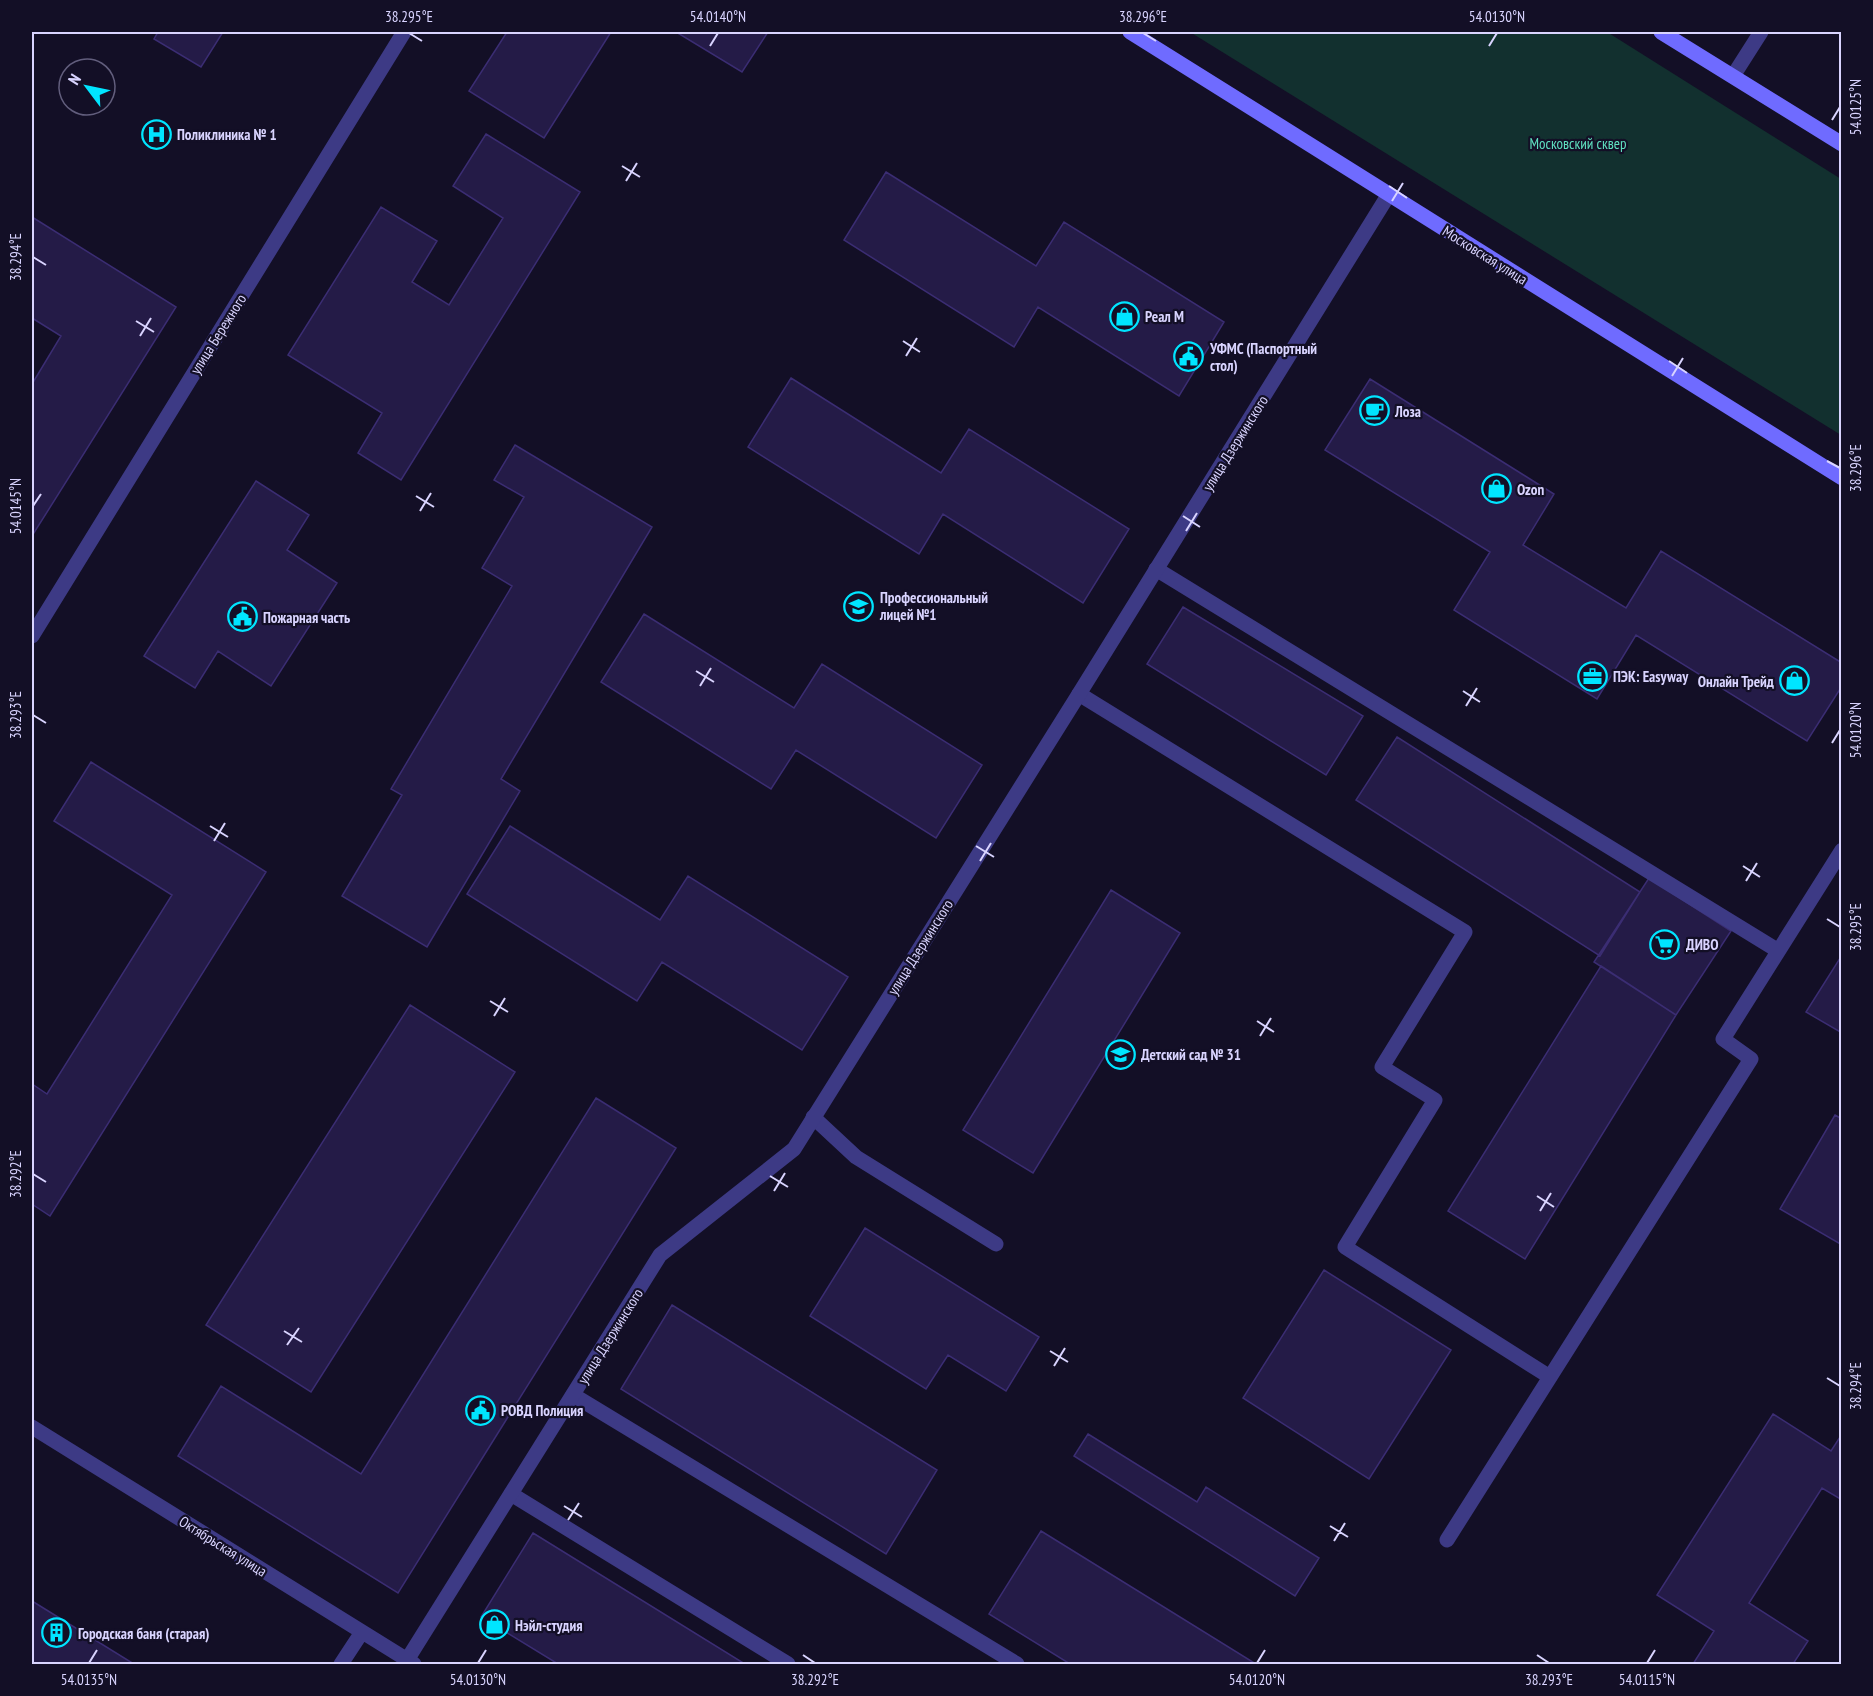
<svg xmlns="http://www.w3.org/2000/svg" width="1873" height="1696" viewBox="0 0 1873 1696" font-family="'PT Sans Narrow',sans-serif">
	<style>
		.green { fill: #12302f }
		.building { fill: #241b47; stroke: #3b2d73; stroke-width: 1.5 }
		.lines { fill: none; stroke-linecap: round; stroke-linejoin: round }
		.service { stroke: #3d3a85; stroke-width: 15 }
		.minor { stroke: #3d3a85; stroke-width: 15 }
		.secondary { stroke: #6f6bff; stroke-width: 15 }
		.ticks { fill: none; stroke: #d9d4ff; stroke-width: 2 }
		.labels { text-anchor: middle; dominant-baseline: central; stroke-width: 4.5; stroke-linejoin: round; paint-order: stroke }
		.poi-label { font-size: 15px; font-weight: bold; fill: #d9d4ff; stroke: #130f26; text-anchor: start }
		.park-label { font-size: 15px; fill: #5fe0c0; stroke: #130f26 }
		.street-label { font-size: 15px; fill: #d9d4ff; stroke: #130f26 }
		.neatline { fill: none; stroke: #d9d4ff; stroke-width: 2 }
		.ticks-label { font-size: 15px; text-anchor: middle; fill: #d9d4ff }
	</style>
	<rect width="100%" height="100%" fill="#130f26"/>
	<path class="green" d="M 1190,32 L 1607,32 L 1841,179 L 1841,435 Z"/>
	<path class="building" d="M 158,32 L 223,32 L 201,67 L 154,39 Z
		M 507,32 L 611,32 L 544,138 L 469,91 Z
		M 676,32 L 768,32 L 742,72 Z
		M 486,134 L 580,192 L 401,480 L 358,453 L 382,413 L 288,355 L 381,207 L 437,241 L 412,282 L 449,305 L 503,218 L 453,186 Z
		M 886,172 L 1036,266 L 1064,222 L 1224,322 L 1179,396 L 1038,307 L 1014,347 L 844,240 Z
		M 32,217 L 176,307 L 32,536 L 32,384 L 61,336 L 32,318 Z
		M 791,378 L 941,473 L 969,429 L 1129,529 L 1083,603 L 943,514 L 919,554 L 748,447 Z
		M 1370,379 L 1554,494 L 1523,545 L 1626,608 L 1661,551 L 1842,663 L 1842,686 L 1807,741 L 1636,635 L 1597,699 L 1454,610 L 1490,552 L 1325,450 Z
		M 515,445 L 652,527 L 501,779 L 520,791 L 427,947 L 342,896 L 402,795 L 391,789 L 512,586 L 482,568 L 524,497 L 494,480 Z
		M 256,481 L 309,515 L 287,550 L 337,583 L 271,686 L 218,651 L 195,688 L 144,656 Z
		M 1183,607 L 1363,716 L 1326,775 L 1147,664 Z
		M 644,614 L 794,708 L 822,664 L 982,765 L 936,838 L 796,750 L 771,789 L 601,682 Z
		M 1397,737 L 1640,892 L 1600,956 L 1356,800 Z
		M 91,762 L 266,872 L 50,1216 L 32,1204 L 32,1084 L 47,1094 L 172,895 L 54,821 Z
		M 510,826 L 660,920 L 688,876 L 848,977 L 802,1050 L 662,962 L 637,1001 L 467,894 Z
		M 1649,878 L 1731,931 L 1676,1015 L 1594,962 Z
		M 1111,890 L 1180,933 L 1033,1173 L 963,1130 Z
		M 1842,955 L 1842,1033 L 1806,1012 Z
		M 1601,966 L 1676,1015 L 1525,1259 L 1448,1211 Z
		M 410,1005 L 515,1072 L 311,1392 L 206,1325 Z
		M 596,1098 L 676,1148 L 398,1593 L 178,1456 L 221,1386 L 361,1474 Z
		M 1835,1115 L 1842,1119 L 1842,1245 L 1780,1209 Z
		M 865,1228 L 1039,1337 L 1006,1391 L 948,1355 L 926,1389 L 810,1316 Z
		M 1324,1270 L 1451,1350 L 1369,1479 L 1243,1398 Z
		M 672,1305 L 937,1470 L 886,1554 L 621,1389 Z
		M 1773,1414 L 1831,1451 L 1842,1434 L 1842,1500 L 1822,1488 L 1749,1603 L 1808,1641 L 1793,1664 L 1693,1664 L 1714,1631 L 1657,1595 Z
		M 1088,1434 L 1197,1502 L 1206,1487 L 1319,1558 L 1295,1596 L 1074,1456 Z
		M 1041,1531 L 1256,1664 L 1070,1664 L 989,1614 Z
		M 533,1533 L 745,1664 L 558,1664 L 481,1617 Z
		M 32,1601 L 134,1664 L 32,1664 Z"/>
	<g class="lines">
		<path class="service" d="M 1156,569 L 1777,950
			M 1079,694 L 1465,932 L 1382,1067 L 1435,1100 L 1345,1247 L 1550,1377
			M 813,1117 L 856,1157 L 996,1244
			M 573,1395 L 1017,1664
			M 511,1494 L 788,1664
			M 1447,1540 L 1751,1059 L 1723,1039 L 1842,850"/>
		<path class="minor" d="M 1733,76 L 1761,32
			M 32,636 L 404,32
			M 32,1427 L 414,1664
			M 407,1660 L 660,1255 L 794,1149 L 1079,694 L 1389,194
			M 341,1664 L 362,1632"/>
		<path class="secondary" d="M 1130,32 L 1842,478
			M 1661,32 L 1842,144"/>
	</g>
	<path class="ticks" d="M 409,33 L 422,41M 1143,33 L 1156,41M 710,46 L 718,33M 1489,46 L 1497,33M 1832,120 L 1840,107M 622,166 L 640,177M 626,181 L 637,163M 1389,186 L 1407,198M 1392,201 L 1403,183M 33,257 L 46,265M 136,321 L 154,332M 140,336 L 151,318M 903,341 L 920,352M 906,356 L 917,338M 1669,361 L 1687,373M 1672,376 L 1683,358M 1827,461 L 1840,468M 416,496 L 434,507M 33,506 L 41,494M 420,511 L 431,493M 1183,516 L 1200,527M 1186,531 L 1197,513M 696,671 L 714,682M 700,686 L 711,668M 1463,691 L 1480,702M 1466,706 L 1477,688M 33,715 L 46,723M 1832,743 L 1840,730M 210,826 L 228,837M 214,841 L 225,823M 976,846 L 994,857M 980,861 L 991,843M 1743,866 L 1760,877M 1746,881 L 1757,863M 1827,919 L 1840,927M 490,1001 L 508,1012M 494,1016 L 505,998M 1257,1021 L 1274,1032M 1260,1036 L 1271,1018M 33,1174 L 46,1182M 770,1176 L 788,1187M 774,1191 L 785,1173M 1537,1196 L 1554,1207M 1540,1211 L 1551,1193M 284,1331 L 302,1342M 287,1345 L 299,1328M 1050,1351 L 1068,1362M 1054,1366 L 1065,1348M 1827,1378 L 1840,1386M 564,1506 L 582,1517M 568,1520 L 579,1503M 1330,1526 L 1348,1537M 1334,1541 L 1345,1523M 803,1655 L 815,1663M 1537,1655 L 1549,1663M 89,1663 L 97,1650M 478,1663 L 486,1650M 1257,1663 L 1265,1650M 1647,1663 L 1655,1650"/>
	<defs>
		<symbol id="hospital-ring" viewBox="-11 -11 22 22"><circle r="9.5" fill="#130f26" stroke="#00e5ff" stroke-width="1.5"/><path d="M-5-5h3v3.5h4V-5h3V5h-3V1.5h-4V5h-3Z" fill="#00e5ff"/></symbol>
		<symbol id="shop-ring" viewBox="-11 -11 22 22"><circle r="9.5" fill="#130f26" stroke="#00e5ff" stroke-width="1.5"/><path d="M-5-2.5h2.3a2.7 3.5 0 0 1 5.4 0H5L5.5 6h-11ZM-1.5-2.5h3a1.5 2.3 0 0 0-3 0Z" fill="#00e5ff"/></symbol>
		<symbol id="civic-ring" viewBox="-11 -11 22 22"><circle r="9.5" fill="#130f26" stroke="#00e5ff" stroke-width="1.5"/><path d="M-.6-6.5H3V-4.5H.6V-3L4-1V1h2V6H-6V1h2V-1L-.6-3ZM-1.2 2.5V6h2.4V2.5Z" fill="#00e5ff"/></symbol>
		<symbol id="cafe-ring" viewBox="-11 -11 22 22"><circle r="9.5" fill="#130f26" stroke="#00e5ff" stroke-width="1.5"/><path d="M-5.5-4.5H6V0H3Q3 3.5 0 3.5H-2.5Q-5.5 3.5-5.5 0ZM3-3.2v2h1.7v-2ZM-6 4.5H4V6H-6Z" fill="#00e5ff"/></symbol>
		<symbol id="university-ring" viewBox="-11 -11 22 22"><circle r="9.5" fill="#130f26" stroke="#00e5ff" stroke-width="1.5"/><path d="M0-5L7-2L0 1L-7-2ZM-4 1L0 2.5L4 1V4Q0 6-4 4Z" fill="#00e5ff"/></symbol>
		<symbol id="office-ring" viewBox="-11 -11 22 22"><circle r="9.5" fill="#130f26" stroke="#00e5ff" stroke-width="1.5"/><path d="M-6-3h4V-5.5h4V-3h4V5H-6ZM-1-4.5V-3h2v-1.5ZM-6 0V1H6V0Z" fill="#00e5ff"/></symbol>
		<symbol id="supermarket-ring" viewBox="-11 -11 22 22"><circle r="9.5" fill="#130f26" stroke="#00e5ff" stroke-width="1.5"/><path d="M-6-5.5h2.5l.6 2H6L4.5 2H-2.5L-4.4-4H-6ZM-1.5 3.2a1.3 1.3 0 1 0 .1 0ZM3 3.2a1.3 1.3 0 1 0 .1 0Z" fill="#00e5ff"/></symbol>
		<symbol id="school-ring" viewBox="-11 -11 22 22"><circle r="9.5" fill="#130f26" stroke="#00e5ff" stroke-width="1.5"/><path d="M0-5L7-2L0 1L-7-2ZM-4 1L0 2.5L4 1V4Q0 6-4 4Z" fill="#00e5ff"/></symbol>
		<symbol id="building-ring" viewBox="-11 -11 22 22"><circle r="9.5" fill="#130f26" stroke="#00e5ff" stroke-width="1.5"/><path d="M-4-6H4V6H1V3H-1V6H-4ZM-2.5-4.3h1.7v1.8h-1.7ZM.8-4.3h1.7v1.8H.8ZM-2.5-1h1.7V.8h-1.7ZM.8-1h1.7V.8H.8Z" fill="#00e5ff"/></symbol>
	</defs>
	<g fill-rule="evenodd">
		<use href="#hospital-ring" x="140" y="118" width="33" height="33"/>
		<use href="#shop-ring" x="1108" y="300" width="33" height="33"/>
		<use href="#civic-ring" x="1172" y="340" width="33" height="33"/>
		<use href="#cafe-ring" x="1358" y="394" width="33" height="33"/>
		<use href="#shop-ring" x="1480" y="472" width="33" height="33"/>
		<use href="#university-ring" x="842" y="590" width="33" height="33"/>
		<use href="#civic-ring" x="226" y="600" width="33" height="33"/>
		<use href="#office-ring" x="1576" y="660" width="33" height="33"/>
		<use href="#shop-ring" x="1778" y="664" width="33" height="33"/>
		<use href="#supermarket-ring" x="1648" y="928" width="33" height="33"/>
		<use href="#school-ring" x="1104" y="1038" width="33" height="33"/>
		<use href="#civic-ring" x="464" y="1394" width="33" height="33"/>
		<use href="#shop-ring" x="478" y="1608" width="33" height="33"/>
		<use href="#building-ring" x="40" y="1616" width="33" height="33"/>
	</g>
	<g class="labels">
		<g class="poi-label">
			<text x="177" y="134">Поликлиника № 1</text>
			<text x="1145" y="316">Реал М</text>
			<text x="1210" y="348">УФМС (Паспортный<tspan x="1210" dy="17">стол)</tspan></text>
			<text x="1395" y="411">Лоза</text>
			<text x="1517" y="489">Ozon</text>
			<text x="880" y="597">Профессиональный<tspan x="880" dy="17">лицей №1</tspan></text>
			<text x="263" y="617">Пожарная часть</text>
			<text x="1613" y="676">ПЭК: Easyway</text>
			<text x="1774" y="681" text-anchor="end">Онлайн Трейд</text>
			<text x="1686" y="944">ДИВО</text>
			<text x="1141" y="1054">Детский сад № 31</text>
			<text x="501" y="1410">РОВД Полиция</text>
			<text x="515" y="1625">Нэйл-студия</text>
			<text x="78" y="1633">Городская баня (старая)</text>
		</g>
		<g class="park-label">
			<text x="1578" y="143">Московский сквер</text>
		</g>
		<g class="street-label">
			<text transform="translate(1485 255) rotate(32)">Московская улица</text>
			<text transform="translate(218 334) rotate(-58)">улица Бережного</text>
			<text transform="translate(1235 443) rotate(-58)">улица Дзержинского</text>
			<text transform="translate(920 947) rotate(-58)">улица Дзержинского</text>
			<text transform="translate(610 1336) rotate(-58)">улица Дзержинского</text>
			<text transform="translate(223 1546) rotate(32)">Октябрьская улица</text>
		</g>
	</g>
	<rect width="1873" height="1696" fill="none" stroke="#130f26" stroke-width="66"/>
	<g transform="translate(87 87) rotate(302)"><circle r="28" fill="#130f26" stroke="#625e7d" stroke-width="1.5"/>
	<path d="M0-4.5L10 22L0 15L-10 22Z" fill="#00e5ff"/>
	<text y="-9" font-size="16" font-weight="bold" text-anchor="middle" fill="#d9d4ff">N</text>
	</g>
	<rect x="33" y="33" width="1807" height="1630" class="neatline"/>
	<g class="ticks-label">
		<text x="409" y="22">38.295°E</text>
		<text x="718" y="22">54.0140°N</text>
		<text x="1143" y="22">38.296°E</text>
		<text x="1497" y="22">54.0130°N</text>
		<text transform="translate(1856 107) rotate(-90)" y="5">54.0125°N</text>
		<text transform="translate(16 257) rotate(-90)" y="5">38.294°E</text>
		<text transform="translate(1856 468) rotate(-90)" y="5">38.296°E</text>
		<text transform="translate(16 506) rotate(-90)" y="5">54.0145°N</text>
		<text transform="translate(16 715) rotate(-90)" y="5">38.293°E</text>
		<text transform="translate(1856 730) rotate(-90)" y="5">54.0120°N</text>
		<text transform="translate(1856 927) rotate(-90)" y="5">38.295°E</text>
		<text transform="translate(16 1174) rotate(-90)" y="5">38.292°E</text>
		<text transform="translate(1856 1386) rotate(-90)" y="5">38.294°E</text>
		<text x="89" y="1685">54.0135°N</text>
		<text x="478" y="1685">54.0130°N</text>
		<text x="815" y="1685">38.292°E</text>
		<text x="1257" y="1685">54.0120°N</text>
		<text x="1549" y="1685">38.293°E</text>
		<text x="1647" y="1685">54.0115°N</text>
	</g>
</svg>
